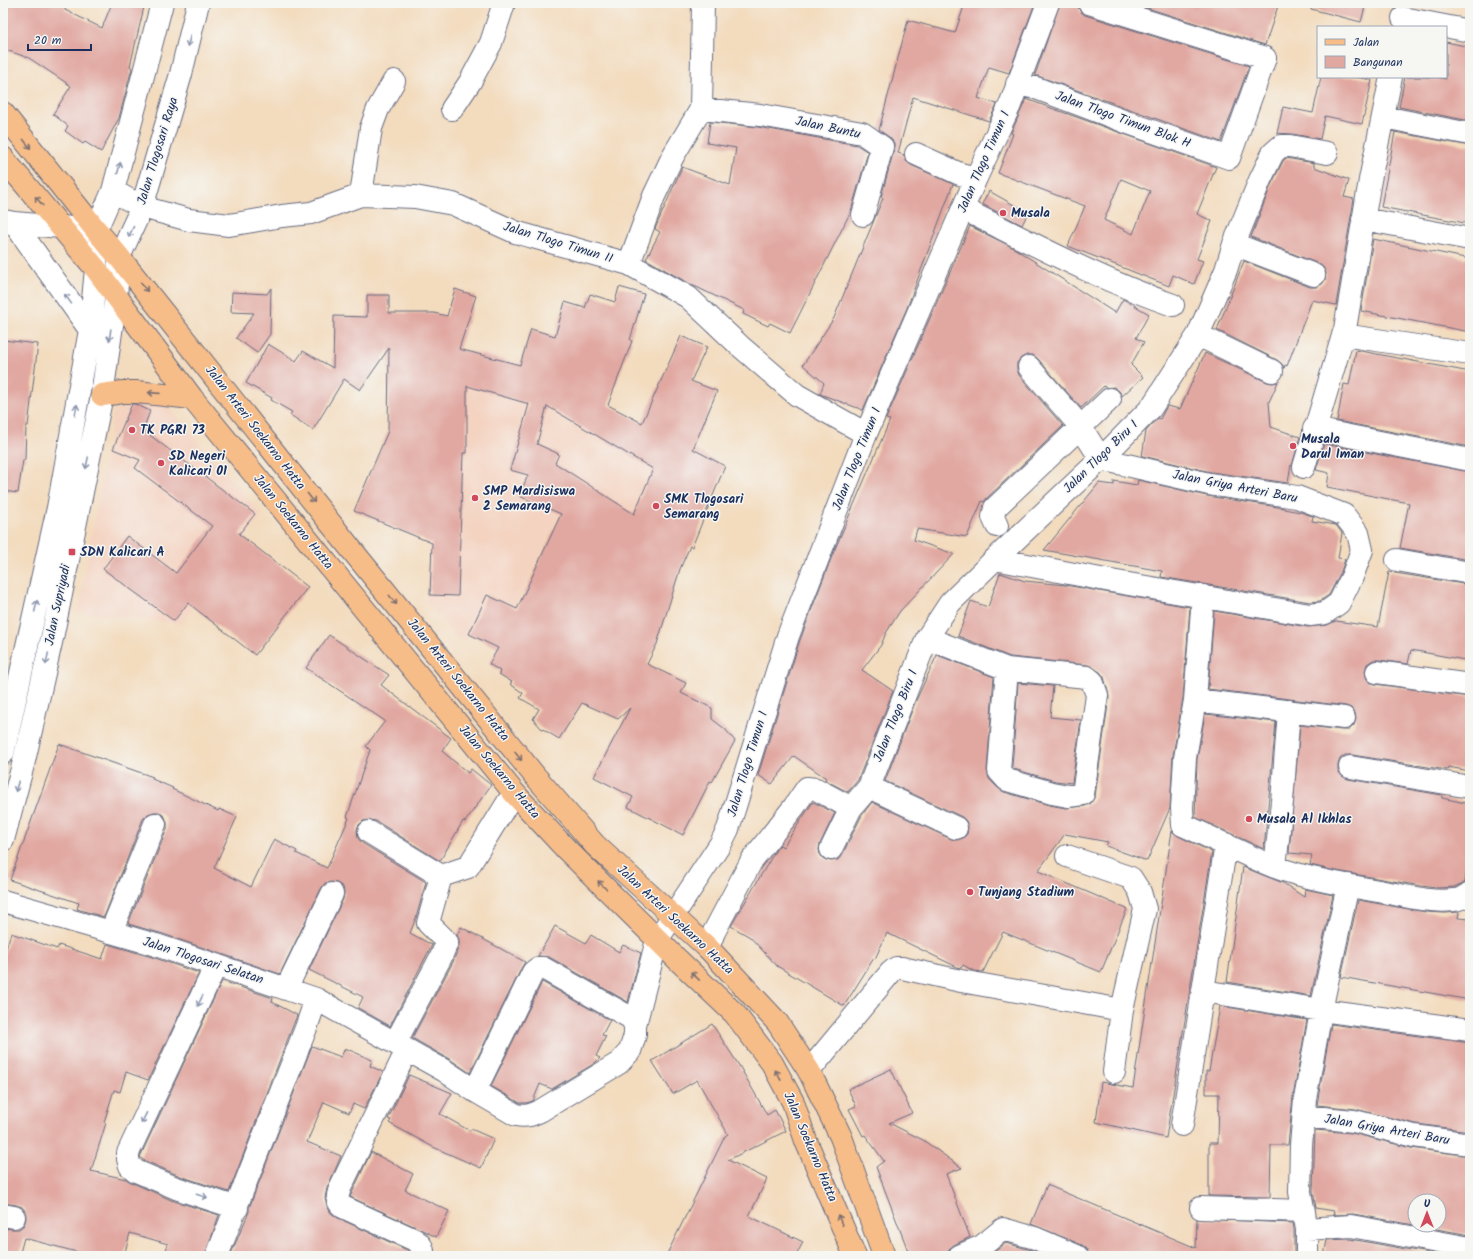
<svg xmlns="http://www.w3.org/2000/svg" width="1473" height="1259" viewBox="0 0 1473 1259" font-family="Kalam,sans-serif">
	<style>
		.built { fill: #f4d3c1 }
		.building { fill: #e1a8a1; fill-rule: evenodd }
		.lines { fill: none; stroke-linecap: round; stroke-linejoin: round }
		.minor-casing { stroke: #676b80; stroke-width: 24 }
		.major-casing { stroke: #676b80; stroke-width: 24 }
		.minor { stroke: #fff; stroke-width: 22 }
		.major { stroke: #f7bd88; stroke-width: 22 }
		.oneway { stroke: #8d97ae }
		.oneway2 { stroke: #7e6f71 }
		.poi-dot { fill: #d1495b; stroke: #f6f6f2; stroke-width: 1.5 }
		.labels { text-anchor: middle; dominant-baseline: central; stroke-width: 3; stroke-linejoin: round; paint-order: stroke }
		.street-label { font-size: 13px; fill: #1b2f5e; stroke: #f6f6f2 }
		.poi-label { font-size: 13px; font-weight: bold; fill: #1b2f5e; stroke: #f6f6f2; text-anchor: start }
	</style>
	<rect width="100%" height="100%" fill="#f6f6f2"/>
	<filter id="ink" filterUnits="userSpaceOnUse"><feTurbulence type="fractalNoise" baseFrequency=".025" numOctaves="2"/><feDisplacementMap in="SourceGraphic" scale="8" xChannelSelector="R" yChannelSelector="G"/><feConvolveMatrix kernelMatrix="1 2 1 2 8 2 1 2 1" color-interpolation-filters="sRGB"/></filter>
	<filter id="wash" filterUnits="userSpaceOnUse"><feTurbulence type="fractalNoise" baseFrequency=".012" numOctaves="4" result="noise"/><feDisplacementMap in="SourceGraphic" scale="16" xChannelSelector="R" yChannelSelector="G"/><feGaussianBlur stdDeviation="0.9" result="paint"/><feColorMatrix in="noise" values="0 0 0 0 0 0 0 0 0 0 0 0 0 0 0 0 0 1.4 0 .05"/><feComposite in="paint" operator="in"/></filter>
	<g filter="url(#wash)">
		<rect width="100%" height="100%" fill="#f3dbbe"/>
		<path class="built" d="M 433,351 L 484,353 L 566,377 L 556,411 L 549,413 L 558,412 L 567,381 L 583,394 L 706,461 L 686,550 L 574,483 L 514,610 L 487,596 L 466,643 L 453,635 L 426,601 L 433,480 Z
			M 133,395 L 161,398 L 262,515 L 181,624 L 78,612 L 114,411 Z"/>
		<g id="blocks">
			<path class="building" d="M 3,3 L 66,3 L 65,10 L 102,28 L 112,3 L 145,3 L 130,66 L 132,68 L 119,118 L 101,152 L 85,142 L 83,144 L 65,131 L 68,126 L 53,114 L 71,86 L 29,58 L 3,49 Z
				M 965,3 L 1035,3 L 1009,73 L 989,67 L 978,98 L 997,104 L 989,121 L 913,97 L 898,153 L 904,155 L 906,161 L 911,165 L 953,184 L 907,308 L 863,410 L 820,394 L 824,383 L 803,365 L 834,318 L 883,198 L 881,197 L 894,150 L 894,143 L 889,137 L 879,130 L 908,20 L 955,33 Z
				M 1060,3 L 1077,3 L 1080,11 L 1085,15 L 1249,66 L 1221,142 L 1035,75 Z
				M 1131,3 L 1279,3 L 1265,45 Z
				M 1312,3 L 1366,3 L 1361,22 L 1311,9 Z
				M 1446,42 L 1470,47 L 1470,121 L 1399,107 L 1405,77 L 1437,77 L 1446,79 Z
				M 1321,77 L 1356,77 L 1372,80 L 1362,124 L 1325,116 L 1320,139 L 1292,134 L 1277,133 L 1283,107 L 1313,113 Z
				M 1026,99 L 1216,167 L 1197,214 L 1212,221 L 1197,259 L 1203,261 L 1194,284 L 1173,275 L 1169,286 L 1068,246 L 1085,206 L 998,173 L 1013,134 L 1011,133 ZM 1121,179 L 1150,191 L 1133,234 L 1104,220 Z
				M 710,122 L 758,127 L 857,145 L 868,152 L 851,211 L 790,333 L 770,323 L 768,326 L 743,314 L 744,310 L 688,283 L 646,259 L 660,232 L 655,229 L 682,167 L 730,185 L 736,148 L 707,143 Z
				M 1395,132 L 1470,146 L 1470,224 L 1381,207 Z
				M 1286,158 L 1314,163 L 1314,167 L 1349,180 L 1344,197 L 1354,199 L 1336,305 L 1312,300 L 1287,366 L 1285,365 L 1284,368 L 1282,364 L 1277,360 L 1217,330 L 1244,261 L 1310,287 L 1316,287 L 1322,284 L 1325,280 L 1326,273 L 1323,267 L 1319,264 L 1251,237 L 1271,185 L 1283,161 Z
				M 989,191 L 1028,213 L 1022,225 L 982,204 Z
				M 970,226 L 1012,247 L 1115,313 L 1123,299 L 1149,314 L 1136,338 L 1144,342 L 1131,365 L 1143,377 L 1122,396 L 1119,391 L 1114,387 L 1106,388 L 1104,386 L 1081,408 L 1038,359 L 1033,355 L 1027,355 L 1021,358 L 1017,363 L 1017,369 L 1019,375 L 1063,426 L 986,499 L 984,502 L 982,501 L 967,537 L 917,529 L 914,540 L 954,554 L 900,611 L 886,633 L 881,645 L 862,670 L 893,691 L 858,780 L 848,792 L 825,780 L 826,778 L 794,756 L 772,784 L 758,775 L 800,640 L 832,556 L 890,420 L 886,419 Z
				M 1373,239 L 1470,259 L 1470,332 L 1361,311 Z
				M 619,287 L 644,294 L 630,340 L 632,341 L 608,405 L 642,423 L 681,336 L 707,347 L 691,381 L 717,391 L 693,449 L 725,466 L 692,547 L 690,546 L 680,569 L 657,644 L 647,664 L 686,683 L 681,693 L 712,708 L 712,719 L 725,729 L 735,741 L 712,782 L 710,781 L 683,835 L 628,807 L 633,797 L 594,777 L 630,708 L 618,719 L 582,703 L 559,739 L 541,728 L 533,719 L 539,709 L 520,698 L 523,693 L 510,684 L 512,682 L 499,674 L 500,671 L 489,664 L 498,648 L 469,634 L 487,595 L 517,609 L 561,514 L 519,496 L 528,475 L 510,470 L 529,404 L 467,386 L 467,453 L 463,453 L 458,596 L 430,595 L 432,543 L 354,511 L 388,431 L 389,348 L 360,390 L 344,379 L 313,430 L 290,415 L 292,412 L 271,400 L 272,398 L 246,383 L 268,344 L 296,361 L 303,351 L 333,368 L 334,316 L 367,317 L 367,295 L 389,295 L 389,313 L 434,313 L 447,316 L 455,289 L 476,296 L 459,349 L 520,365 L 531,329 L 555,336 L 565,302 L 585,308 L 590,294 L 615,302 ZM 547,406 L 653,469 L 634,514 L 555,463 L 559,454 L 537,444 Z
				M 271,288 L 270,334 L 257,353 L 236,338 L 254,313 L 231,312 L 232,292 L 267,294 Z
				M 3,340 L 38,344 L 28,426 L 26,426 L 25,460 L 23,460 L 18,493 L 3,491 Z
				M 1356,350 L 1470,372 L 1470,447 L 1337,421 L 1344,384 L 1349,385 Z
				M 1205,353 L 1267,382 L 1272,383 L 1278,382 L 1269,402 L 1271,427 L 1300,437 L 1292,466 L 1291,465 L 1288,483 L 1211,472 L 1142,456 L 1146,431 L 1158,418 L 1160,419 L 1167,406 L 1180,409 Z
				M 132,404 L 135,404 L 150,411 L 143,430 L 255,514 L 239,534 L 308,587 L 255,655 L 188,603 L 174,621 L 103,569 L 127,536 L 176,573 L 212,526 L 135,468 L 140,460 L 113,449 Z
				M 1324,444 L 1470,472 L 1470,560 L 1400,548 L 1409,503 L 1327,487 L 1329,473 L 1316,470 Z
				M 1138,480 L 1207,496 L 1284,508 L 1284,509 L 1300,512 L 1313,516 L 1312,521 L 1336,525 L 1342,533 L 1338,558 L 1345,559 L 1341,572 L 1329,595 L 1320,601 L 1310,602 L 1161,577 L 1162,571 L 1044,550 L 1099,483 L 1114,485 L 1114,481 L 1137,485 Z
				M 1389,572 L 1470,585 L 1470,661 L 1411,650 L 1408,664 L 1379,660 L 1373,660 L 1367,664 L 1365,671 L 1366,677 L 1369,682 L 1375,684 L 1470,697 L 1470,771 L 1448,767 L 1447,770 L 1352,755 L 1345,755 L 1340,759 L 1338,765 L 1338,771 L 1342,776 L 1348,779 L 1442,795 L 1442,798 L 1470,804 L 1470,867 L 1467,867 L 1465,882 L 1454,887 L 1437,888 L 1421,886 L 1331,870 L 1310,865 L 1312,855 L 1289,853 L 1300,725 L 1342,730 L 1349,730 L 1354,725 L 1356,719 L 1355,713 L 1351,708 L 1346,706 L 1208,689 L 1214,611 L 1308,627 L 1327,625 L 1336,621 L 1378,627 Z
				M 1000,573 L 1025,581 L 1065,585 L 1190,607 L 1183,698 L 1173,756 L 1170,808 L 1147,861 L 1106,846 L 1108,842 L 1065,834 L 1038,871 L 1127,909 L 1101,972 L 1003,932 L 983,972 L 974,971 L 963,965 L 961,968 L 957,967 L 887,933 L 875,959 L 874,958 L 844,1006 L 777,966 L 750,937 L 731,926 L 777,848 L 780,845 L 783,847 L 813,802 L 835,813 L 820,844 L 819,849 L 820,856 L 826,860 L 831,861 L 838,860 L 842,855 L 862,815 L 872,802 L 951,839 L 957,840 L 963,838 L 967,834 L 968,827 L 966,821 L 962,817 L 885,781 L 914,705 L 937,655 L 994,677 L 987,770 L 989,779 L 998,788 L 1004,792 L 1049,805 L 1066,808 L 1085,806 L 1091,803 L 1095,796 L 1109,697 L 1104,677 L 1100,672 L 1088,665 L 1010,657 L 958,636 L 971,601 L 988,607 Z
				M 329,635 L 389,675 L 381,685 L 451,738 L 442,751 L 468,773 L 471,769 L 491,785 L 465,822 L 463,821 L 440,861 L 376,821 L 370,820 L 363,821 L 358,826 L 357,831 L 358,838 L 362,843 L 426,882 L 416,918 L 410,933 L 432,945 L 390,1026 L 358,1008 L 363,997 L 309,970 L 343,899 L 344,893 L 343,887 L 337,883 L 331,882 L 325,883 L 321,889 L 280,974 L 160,933 L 128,924 L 167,829 L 167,823 L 165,817 L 159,812 L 154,812 L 148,814 L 143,819 L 104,917 L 77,909 L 79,903 L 10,880 L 59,744 L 153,777 L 152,779 L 173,788 L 172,789 L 218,811 L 219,809 L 237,817 L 214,868 L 251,887 L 274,839 L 297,851 L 296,853 L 327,868 L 349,818 L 347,817 L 370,750 L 366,746 L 385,721 L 306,668 Z
				M 1018,683 L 1053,686 L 1050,717 L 1081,720 L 1072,783 L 1055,781 L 1014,769 L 1012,767 Z
				M 1205,714 L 1276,722 L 1264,849 L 1195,817 L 1197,759 Z
				M 1172,831 L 1178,836 L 1212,852 L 1166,1138 L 1096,1122 L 1101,1082 L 1133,1088 Z
				M 1243,867 L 1283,883 L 1304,897 L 1305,889 L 1333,895 L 1311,996 L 1227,982 Z
				M 1358,900 L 1426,912 L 1445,913 L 1459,912 L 1458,918 L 1470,919 L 1470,1000 L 1341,977 Z
				M 555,926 L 586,943 L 591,935 L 619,952 L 623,945 L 641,953 L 628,1002 L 549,957 L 538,956 Z
				M 461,927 L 525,962 L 522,967 L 470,1073 L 451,1060 L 412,1038 L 453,962 L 459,946 L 459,940 L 457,935 Z
				M 11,933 L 57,949 L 59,945 L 102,959 L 107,944 L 152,957 L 199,973 L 148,1080 L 126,1072 L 120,1092 L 114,1090 L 104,1122 L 106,1123 L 91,1171 L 126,1179 L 131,1182 L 171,1200 L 219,1215 L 205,1256 L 164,1256 L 168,1244 L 130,1233 L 124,1256 L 92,1256 L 24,1238 L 19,1256 L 3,1256 L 3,1228 L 12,1229 L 19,1229 L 24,1225 L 26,1219 L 26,1212 L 22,1207 L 16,1205 L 3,1203 L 3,958 Z
				M 222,981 L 273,998 L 272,1002 L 297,1015 L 229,1192 L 180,1176 L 143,1160 L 140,1157 Z
				M 542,982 L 610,1020 L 602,1035 L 606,1036 L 596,1056 L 600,1058 L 595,1063 L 552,1089 L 540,1084 L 533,1101 L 526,1103 L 520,1103 L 491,1086 Z
				M 1220,1006 L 1307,1020 L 1293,1097 L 1288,1145 L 1271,1145 L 1270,1197 L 1209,1196 L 1209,1143 L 1218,1143 L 1219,1094 L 1206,1094 L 1206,1071 L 1209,1071 Z
				M 712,1024 L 740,1067 L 767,1115 L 775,1110 L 786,1131 L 728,1160 L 767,1179 L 749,1216 L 803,1242 L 796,1256 L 666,1256 L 725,1136 L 728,1134 L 697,1080 L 673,1094 L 652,1061 Z
				M 1331,1024 L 1470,1043 L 1470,1131 L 1416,1124 L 1355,1109 L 1317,1105 Z
				M 312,1046 L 341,1057 L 345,1048 L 372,1060 L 370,1066 L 383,1072 L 364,1109 L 353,1104 L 349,1113 L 324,1102 L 307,1142 L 341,1156 L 327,1188 L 325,1198 L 327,1206 L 331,1213 L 338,1218 L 409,1251 L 411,1252 L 411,1256 L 230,1256 L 249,1212 L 249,1208 Z
				M 891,1069 L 912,1113 L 889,1123 L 923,1140 L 962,1168 L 946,1174 L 970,1237 L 954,1245 L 949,1249 L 946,1256 L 910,1256 L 876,1167 L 884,1161 L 865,1135 L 863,1136 L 849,1109 L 856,1106 L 848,1089 Z
				M 409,1075 L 452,1093 L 440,1114 L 470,1131 L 471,1129 L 494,1139 L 481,1168 L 433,1147 L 389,1123 L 391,1120 L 388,1119 Z
				M 1315,1130 L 1352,1133 L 1411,1148 L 1470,1156 L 1470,1235 L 1353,1214 L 1333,1215 L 1334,1211 L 1316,1208 L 1313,1191 ZM 1415,1201 L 1439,1201 L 1439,1225 L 1415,1225 Z
				M 371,1152 L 413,1174 L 405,1190 L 449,1211 L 436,1237 L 420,1229 L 350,1197 Z
				M 1047,1185 L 1196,1248 L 1197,1219 L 1293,1223 L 1294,1230 L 1294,1256 L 1089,1256 L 1087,1249 L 1082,1245 L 1031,1224 Z
				M 1350,1239 L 1445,1256 L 1324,1256 L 1327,1240 Z
				M 1006,1243 L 1031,1250 L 1045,1256 L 989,1256 Z"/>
		</g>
	</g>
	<g filter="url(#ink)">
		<use href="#blocks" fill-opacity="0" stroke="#676b80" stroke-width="1"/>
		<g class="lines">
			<defs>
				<path id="minor" d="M 1403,18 L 1470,31
					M 1017,84 L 1036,88 L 1126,122 L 1229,158 L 1265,58 L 1089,3
					M 452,109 L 470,82 L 491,43 L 504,3
					M 701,109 L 760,115 L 862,133 L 882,147 L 863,215
					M 1383,117 L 1470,134
					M 916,154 L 960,174 L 976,178
					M 113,191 L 142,207 L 189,220 L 229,225 L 282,216 L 311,213 L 361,195 L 415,197 L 453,204 L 515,232 L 629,264 L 688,297 L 740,346 L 797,395 L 866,434
					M 361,195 L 371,128 L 378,109 L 394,81
					M 963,209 C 1032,243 1100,280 1173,305
					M 1363,219 L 1470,239
					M 4,221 L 14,223 L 96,230
					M 14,223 L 90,330
					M 1234,244 L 1314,275
					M 629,264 L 654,196 L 673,156 L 701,109 L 703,3
					M 1198,335 L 1272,371
					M 1343,335 L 1470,354
					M 1314,429 L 1470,460
					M 1304,467 L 1345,329 L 1370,180 L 1391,77
					M 997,526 L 993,517 L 995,508 L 1110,399
					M 995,559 L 1111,581 L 1310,615 L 1325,613 L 1339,603 L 1352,577 L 1362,550 L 1358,533 L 1344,515 L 1297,497 L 1209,484 L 1101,459 L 1080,426 L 1029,367
					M 1397,560 L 1470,573
					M 1203,596 L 1195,700 L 1185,758 L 1182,808 L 1183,825 C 1214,838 1243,855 1275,867 C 1307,879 1350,886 1384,892 C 1406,896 1431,903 1454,900 C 1460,900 1465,896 1470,893
					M 927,638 L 1007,669 L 1087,677 L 1092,681 L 1097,695 L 1083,794 L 1068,796 L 1052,793 L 1007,780 L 999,771 L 1007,669
					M 1377,672 L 1470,685
					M 1195,700 L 1344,718
					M 3,753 L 58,508 L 90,330 L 96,269 L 96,230 L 113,191 L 162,3
					M 1350,767 L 1470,787
					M 869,787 L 956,828
					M 369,832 L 441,876
					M 3,840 L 24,761 L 52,638 L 102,395 L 116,297 L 119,257 L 142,207 L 181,74 L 198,3
					M 831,849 L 851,808
					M 1275,867 L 1282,802 L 1289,711
					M 3,901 L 156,945 L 316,999 L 445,1071 L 475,1091 L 516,1115 C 526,1117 532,1115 540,1111 L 619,1063 L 630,1051 L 635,1035 L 635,1025 L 631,1018 L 543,968 L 538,968 L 533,972 L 475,1091
					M 111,932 L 155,824
					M 708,948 L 714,932 L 752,860 L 794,807 L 807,788 L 816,789 L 851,808 L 869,787 L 927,638 L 950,603 L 995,559 L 1101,459 L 1151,408 L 1198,335 L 1226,270 L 1234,244 L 1260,180 L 1273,153 L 1281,146 L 1290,146 L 1327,153
					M 216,965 L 128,1153 L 128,1159 L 130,1166 L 136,1171 L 176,1188 L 237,1208
					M 286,989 L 332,894
					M 1203,991 L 1321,1010 L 1470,1030
					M 635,1025 L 657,940 L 721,843 L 728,829 L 788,636 L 866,434 L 976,178 L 1010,105 L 1048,3
					M 395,1043 L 441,957 L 447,942 L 428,923 L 441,876 L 468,867 L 508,802 L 515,794
					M 407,1050 L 340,1188 C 337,1197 336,1201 343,1207 L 415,1240 C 421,1244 424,1248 423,1256
					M 809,1071 L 891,972 L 896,968 L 902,968 L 961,981 L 1122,1010 L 1145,909 L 1140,892 L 1131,878 L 1067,856
					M 1114,1072 L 1122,1010
					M 1303,1116 L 1354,1121 L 1414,1136 L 1470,1144
					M 1182,1125 L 1226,844
					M 1201,1208 L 1304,1211
					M 3,1215 L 14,1217
					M 1307,1229 L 1351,1226 L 1470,1248
					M 217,1256 L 306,1028 L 316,999
					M 959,1256 L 982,1246 L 1003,1229 L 1035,1238 L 1077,1256
					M 1307,1256 L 1307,1229 L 1300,1192 L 1301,1145 L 1305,1099 L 1323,1001 L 1348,885"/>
				<path id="major" d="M 3,113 L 96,230 L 119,257 L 351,549 L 535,776 L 595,845 L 708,948 L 777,1022 L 809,1071 L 841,1137 L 884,1256
					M 3,158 L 96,269 L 192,398 L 515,794 L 567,850 L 678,960 L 735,1014 L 772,1063 L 793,1102 L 806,1141 L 855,1256
					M 102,395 L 123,392 L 137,392 L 192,398"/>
			</defs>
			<use href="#minor" class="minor-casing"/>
			<use href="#major" class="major-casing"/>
			<use href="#minor" class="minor"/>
			<use href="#major" class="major"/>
		</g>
		<defs><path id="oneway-shaft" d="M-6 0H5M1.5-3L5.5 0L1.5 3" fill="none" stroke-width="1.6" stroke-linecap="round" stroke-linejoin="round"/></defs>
		<g class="oneway">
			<use href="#oneway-shaft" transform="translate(189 41) rotate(104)"/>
			<use href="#oneway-shaft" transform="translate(119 168) rotate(-75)"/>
			<use href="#oneway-shaft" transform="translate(131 232) rotate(115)"/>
			<use href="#oneway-shaft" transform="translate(68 299) rotate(-126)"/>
			<use href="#oneway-shaft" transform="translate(110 335) rotate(98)"/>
			<use href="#oneway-shaft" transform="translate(76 410) rotate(-80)"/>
			<use href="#oneway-shaft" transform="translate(87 463) rotate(102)"/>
			<use href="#oneway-shaft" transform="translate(36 606) rotate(-77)"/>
			<use href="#oneway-shaft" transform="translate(47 659) rotate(103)"/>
			<use href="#oneway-shaft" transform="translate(17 786) rotate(105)"/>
			<use href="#oneway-shaft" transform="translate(200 1001) rotate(115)"/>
			<use href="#oneway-shaft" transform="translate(144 1118) rotate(116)"/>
			<use href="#oneway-shaft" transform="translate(202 1196) rotate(18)"/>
		</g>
		<g class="oneway2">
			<use href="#oneway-shaft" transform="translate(27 144) rotate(52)"/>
			<use href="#oneway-shaft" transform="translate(39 201) rotate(-130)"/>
			<use href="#oneway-shaft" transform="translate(144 287) rotate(52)"/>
			<use href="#oneway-shaft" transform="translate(154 393) rotate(-176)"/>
			<use href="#oneway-shaft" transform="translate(311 498) rotate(52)"/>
			<use href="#oneway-shaft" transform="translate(393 600) rotate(51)"/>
			<use href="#oneway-shaft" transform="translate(518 756) rotate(51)"/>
			<use href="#oneway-shaft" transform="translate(602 885) rotate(-135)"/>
			<use href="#oneway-shaft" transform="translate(695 976) rotate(-137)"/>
			<use href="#oneway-shaft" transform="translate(778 1075) rotate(-119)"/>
			<use href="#oneway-shaft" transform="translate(840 1220) rotate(-113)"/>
		</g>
	</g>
	<g class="poi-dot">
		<circle cx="1003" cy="213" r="4"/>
		<circle cx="132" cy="430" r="4"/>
		<circle cx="1293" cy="446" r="4"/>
		<circle cx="161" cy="463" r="4"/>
		<circle cx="475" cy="498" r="4"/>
		<circle cx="656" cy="506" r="4"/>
		<rect x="68" y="548" width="8" height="8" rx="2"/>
		<circle cx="1249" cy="819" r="4"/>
		<circle cx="970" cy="892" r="4"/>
	</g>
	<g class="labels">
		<g class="street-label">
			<text transform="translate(1123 120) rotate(20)">Jalan Tlogo Timun Blok H</text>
			<text transform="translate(828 128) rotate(12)">Jalan Buntu</text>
			<text transform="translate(158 151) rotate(-73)">Jalan Tlogosari Raya</text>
			<text transform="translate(984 162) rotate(-66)">Jalan Tlogo Timun I</text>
			<text transform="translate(558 243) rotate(17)">Jalan Tlogo Timun II</text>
			<text transform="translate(255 428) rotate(52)">Jalan Arteri Soekarno Hatta</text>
			<text transform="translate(1101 457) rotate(-44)">Jalan Tlogo Biru I</text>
			<text transform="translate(857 459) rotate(-68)">Jalan Tlogo Timun I</text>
			<text transform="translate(1235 487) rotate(11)">Jalan Griya Arteri Baru</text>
			<text transform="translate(293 522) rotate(51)">Jalan Soekarno Hatta</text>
			<text transform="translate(58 605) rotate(-78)">Jalan Supriyadi</text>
			<text transform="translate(458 680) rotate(51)">Jalan Arteri Soekarno Hatta</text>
			<text transform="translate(896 716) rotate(-68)">Jalan Tlogo Biru I</text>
			<text transform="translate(748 764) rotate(-73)">Jalan Tlogo Timun I</text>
			<text transform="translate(499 772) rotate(50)">Jalan Soekarno Hatta</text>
			<text transform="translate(675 920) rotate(43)">Jalan Arteri Soekarno Hatta</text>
			<text transform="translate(203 961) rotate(18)">Jalan Tlogosari Selatan</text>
			<text transform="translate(1387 1130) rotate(10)">Jalan Griya Arteri Baru</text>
			<text transform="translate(810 1147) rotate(67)">Jalan Soekarno Hatta</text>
		</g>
		<g class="poi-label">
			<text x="1011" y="213">Musala</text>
			<text x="140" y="430">TK PGRI 73</text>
			<text x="1301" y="439">Musala<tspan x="1301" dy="15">Darul Iman</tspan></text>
			<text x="169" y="456">SD Negeri<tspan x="169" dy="15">Kalicari 01</tspan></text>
			<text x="483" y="491">SMP Mardisiswa<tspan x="483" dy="15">2 Semarang</tspan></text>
			<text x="664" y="499">SMK Tlogosari<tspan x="664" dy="15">Semarang</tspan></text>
			<text x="80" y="552">SDN Kalicari A</text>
			<text x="1257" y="819">Musala Al Ikhlas</text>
			<text x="978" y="892">Tunjang Stadium</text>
		</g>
	</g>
	<rect width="1473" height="1259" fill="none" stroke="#f6f6f2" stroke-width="16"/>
	<rect x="1317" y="26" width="130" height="52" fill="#f6f6f2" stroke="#9ea6b7"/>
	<rect x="1325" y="39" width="20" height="6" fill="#f7bd88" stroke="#9ea6b7"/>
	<text x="1353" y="46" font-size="12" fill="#1b2f5e">Jalan</text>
	<rect x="1325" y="56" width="20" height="12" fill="#e1a8a1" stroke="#9ea6b7"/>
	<text x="1353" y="66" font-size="12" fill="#1b2f5e">Bangunan</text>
	<g transform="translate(1427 1213)"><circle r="19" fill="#f6f6f2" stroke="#9ea6b7"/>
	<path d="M0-3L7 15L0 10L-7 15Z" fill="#d1495b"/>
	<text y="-6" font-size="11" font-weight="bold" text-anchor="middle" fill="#1b2f5e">U</text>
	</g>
	<path d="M28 44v6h63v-6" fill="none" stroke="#1b2f5e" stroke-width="2"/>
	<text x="34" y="44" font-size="12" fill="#1b2f5e" stroke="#f6f6f2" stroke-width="3" paint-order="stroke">20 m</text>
</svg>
